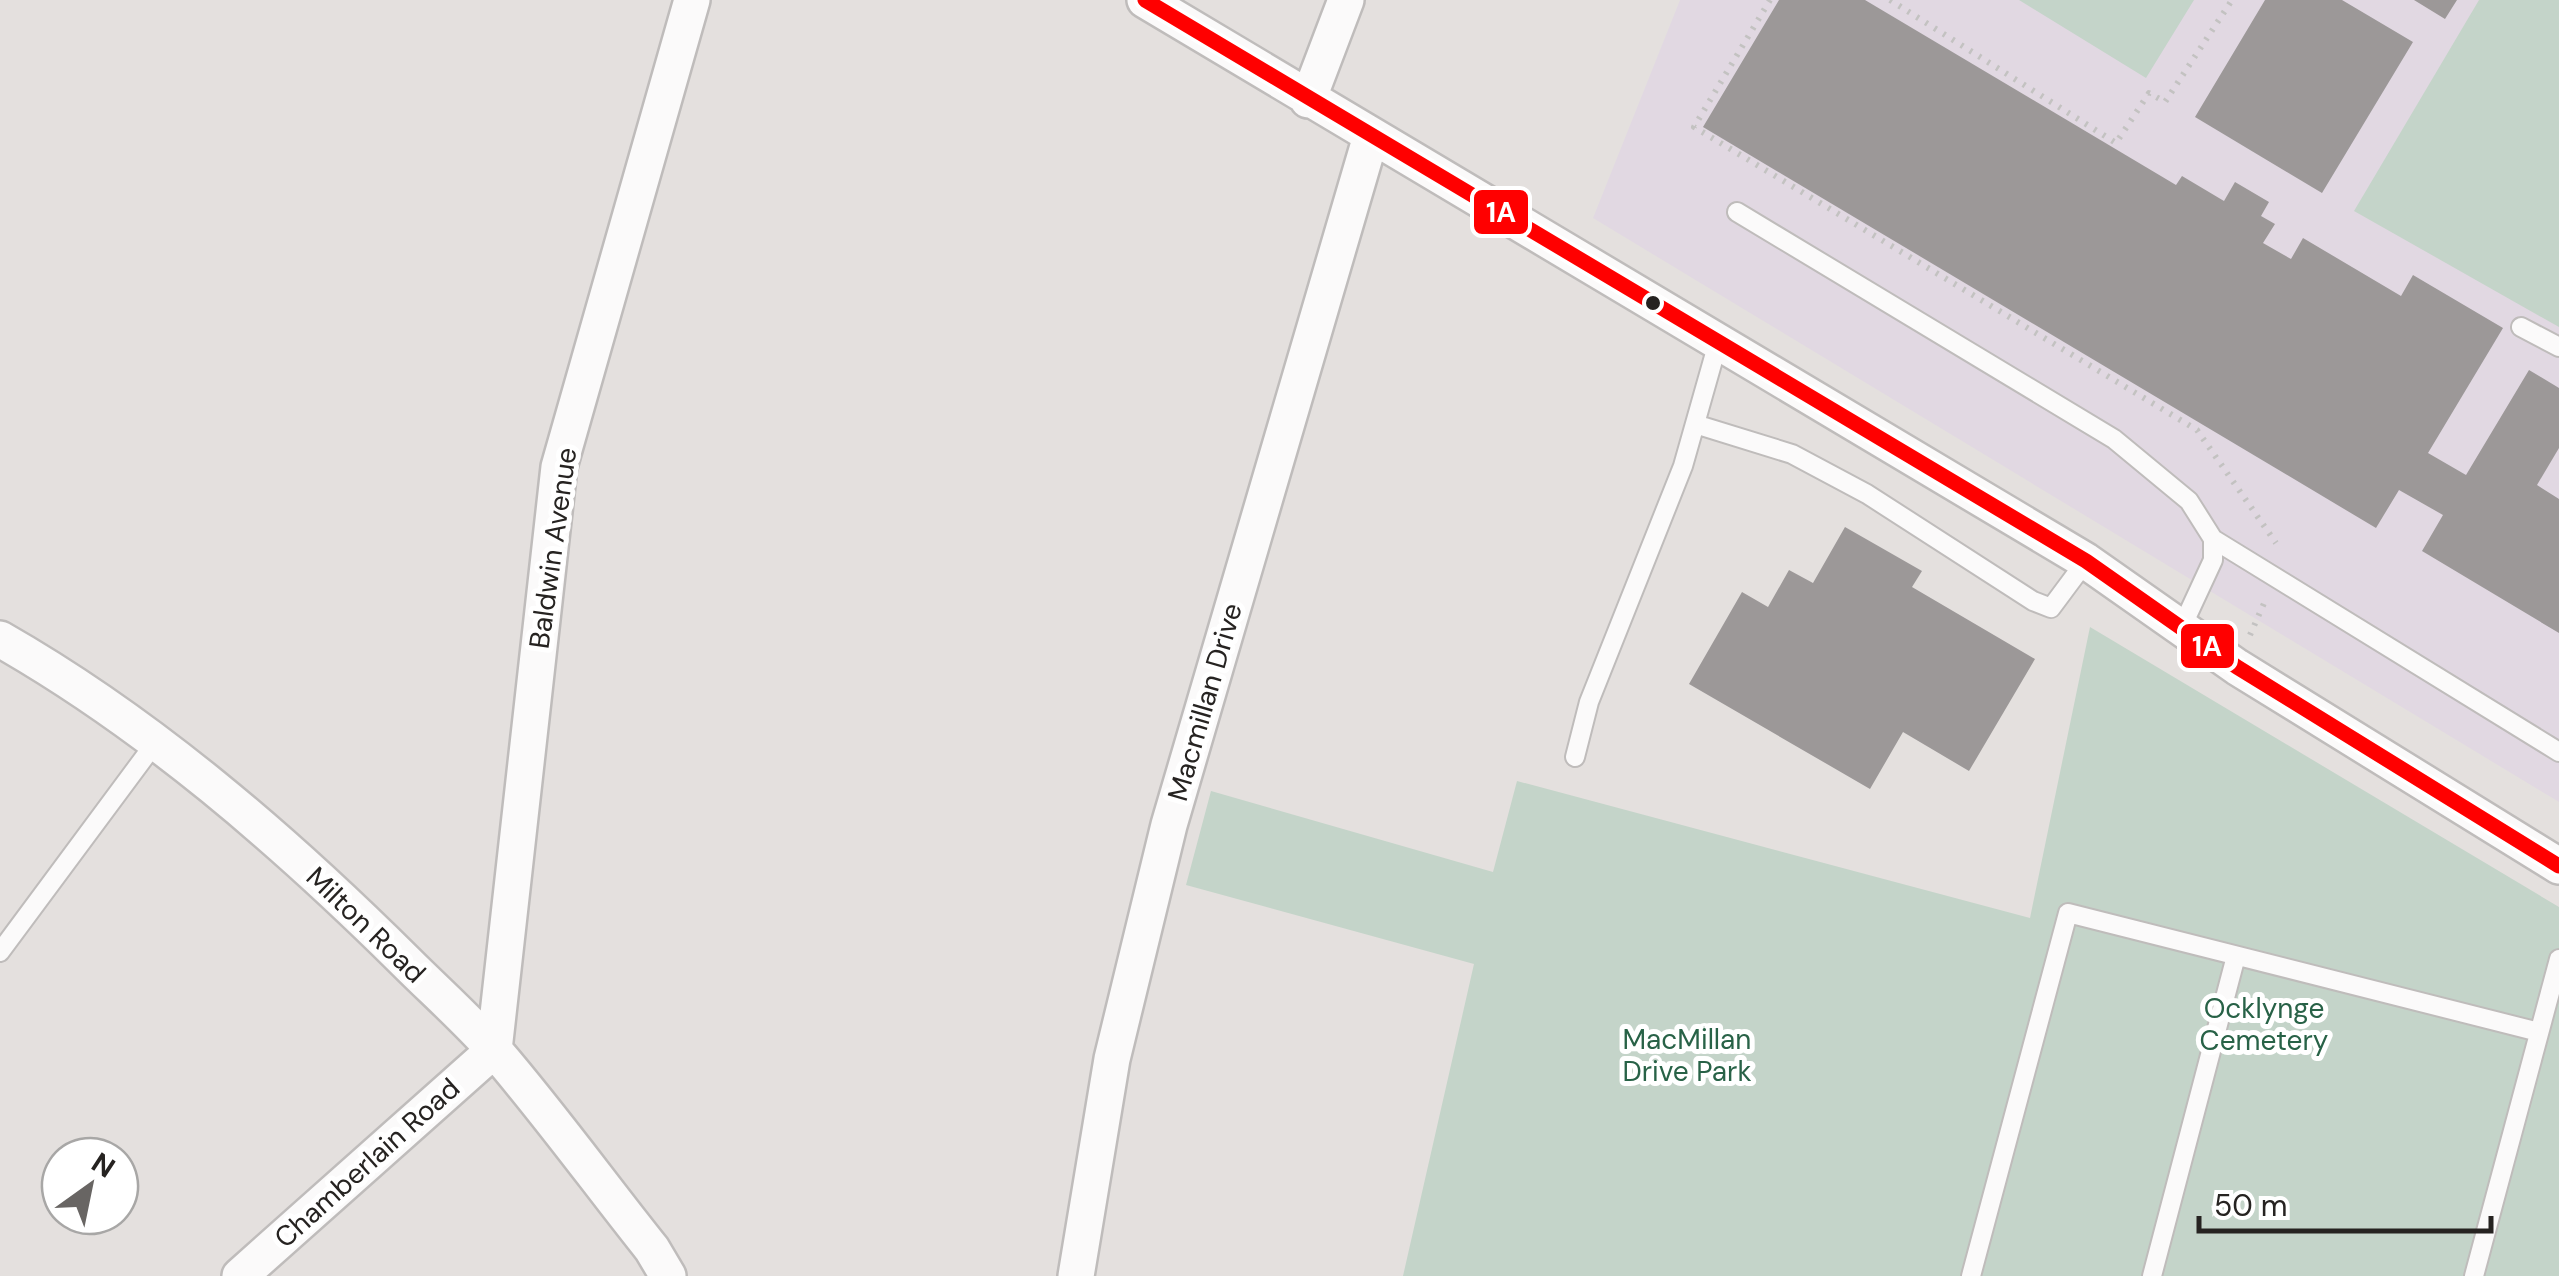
<svg xmlns="http://www.w3.org/2000/svg" width="2559" height="1276" viewBox="0 0 2559 1276" font-family="'DM Sans',sans-serif">
	<style>
		.education { fill: #e1d8e2 }
		.green { fill: #c4d4c9 }
		.building { fill: #9c9898 }
		.lines { fill: none; stroke-linecap: round; stroke-linejoin: round }
		.lane-casing { stroke: #bfbcbb; stroke-width: 22 }
		.street-casing { stroke: #bfbcbb; stroke-width: 40 }
		.path { stroke: #c3c2c1; stroke-width: 6; stroke-dasharray: 2.5 8; stroke-linecap: butt }
		.lane { stroke: #fbfafa; stroke-width: 18 }
		.street { stroke: #fbfafa; stroke-width: 35 }
		.bus-1-casing { stroke: #fff; stroke-width: 22 }
		.bus-1 { stroke: #f00; stroke-width: 15 }
		.bus-dot { fill: #262321; stroke: #fff; stroke-width: 4 }
		.labels { text-anchor: middle; dominant-baseline: central; stroke-width: 10; stroke-linejoin: round; paint-order: stroke }
		.street-label { font-size: 28px; fill: #262321; stroke: #fff }
		.park-label { font-size: 28px; fill: #286247; stroke: #fff }
		.line-badge { stroke: #fff; stroke-width: 4 }
		.badge-label { font-size: 28px; text-anchor: middle; font-weight: bold; fill: #fff }
	</style>
	<rect width="100%" height="100%" fill="#e4e0de"/>
	<path class="education" d="M 1680,0 L 2559,0 L 2559,802 L 1593,218 Z"/>
	<path class="green" d="M 2019,0 L 2194,0 L 2146,78 Z
		M 2479,0 L 2559,0 L 2559,327 L 2354,211 Z
		M 2090,627 L 2559,907 L 2559,1276 L 1403,1276 L 1474,964 L 1186,885 L 1211,791 L 1493,872 L 1517,781 L 2030,918 Z"/>
	<path class="building" d="M 1779,0 L 1865,0 L 2176,185 L 2182,176 L 2224,201 L 2235,182 L 2269,202 L 2261,216 L 2275,224 L 2263,243 L 2291,259 L 2303,238 L 2401,296 L 2413,275 L 2503,328 L 2428,453 L 2466,475 L 2529,370 L 2559,388 L 2559,448 L 2537,485 L 2559,499 L 2559,633 L 2422,551 L 2443,515 L 2399,490 L 2376,528 L 1703,127 Z
		M 2265,0 L 2342,0 L 2413,42 L 2322,193 L 2195,117 Z
		M 2414,0 L 2457,0 L 2445,19 Z
		M 1845,527 L 1922,571 L 1912,587 L 2035,659 L 1969,771 L 1903,732 L 1870,789 L 1689,684 L 1742,592 L 1768,607 L 1789,570 L 1813,583 Z"/>
	<g class="lines">
		<defs>
			<path id="lane" d="M 1737,212 L 2114,439 L 2189,501 L 2213,539 L 2213,560 L 2181,629
				M 2521,327 L 2559,347
				M 1695,424 L 1792,454 L 1867,494 L 2033,601 L 2051,608 L 2086,561
				M 2213,539 L 2559,752
				M 1575,757 L 1589,702 L 1683,466 L 1719,339
				M 0,952 L 155,743
				M 1971,1276 L 2068,913 L 2539,1032
				M 2152,1276 L 2236,956
				M 2474,1276 L 2559,959"/>
			<path id="street" d="M 1145,0 L 2086,561 L 2237,667 L 2559,866
				M 1308,100 L 1346,0
				M 0,639 C 149,724 283,840 405,961 C 435,991 468,1020 496,1052 C 551,1116 600,1184 652,1249 L 668,1276
				M 240,1276 L 494,1050 L 559,467 L 692,0
				M 1076,1276 L 1112,1059 L 1169,825 L 1371,136"/>
		</defs>
		<use href="#lane" class="lane-casing"/>
		<use href="#street" class="street-casing"/>
		<path class="path" d="M 1770,0 L 1694,127 L 2197,430 L 2276,543
			M 1890,0 L 2116,143 L 2149,93 L 2165,102 L 2232,0
			M 2250,635 L 2265,601"/>
		<use href="#lane" class="lane"/>
		<use href="#street" class="street"/>
		<defs>
			<path id="bus-1" d="M 1145,0 L 2086,561 L 2237,667 L 2559,866"/>
		</defs>
		<use href="#bus-1" class="bus-1-casing"/>
		<use href="#bus-1" class="bus-1"/>
	</g>
	<circle class="bus-dot" cx="1653" cy="303" r="9"/>
	<g class="labels">
		<g class="street-label">
			<text transform="translate(553 548) rotate(-82)">Baldwin Avenue</text>
			<text transform="translate(1205 702) rotate(-74)">Macmillan Drive</text>
			<text transform="translate(366 925) rotate(44)">Milton Road</text>
			<text transform="translate(367 1163) rotate(-42)">Chamberlain Road</text>
		</g>
		<g class="park-label">
			<text x="2264" y="1008">Ocklynge<tspan x="2264" dy="32">Cemetery</tspan></text>
			<text x="1687" y="1039">MacMillan<tspan x="1687" dy="32">Drive Park</tspan></text>
		</g>
	</g>
	<g class="line-badge">
		<rect x="1472" y="188" width="58" height="48" rx="10" fill="#f00"/>
		<rect x="2179" y="622" width="57" height="48" rx="10" fill="#f00"/>
	</g>
	<g class="badge-label">
		<text x="1501" y="222">1A</text>
		<text x="2207" y="656">1A</text>
	</g>
	<g transform="translate(90 1186) rotate(33)"><circle r="48" fill="#ffffff" stroke="#a8a7a6" stroke-width="2.5"/>
	<path d="M0-8L18 38L0 25L-18 38Z" fill="#686563"/>
	<text y="-15" font-size="28" font-weight="bold" text-anchor="middle" fill="#262321">N</text>
	</g>
	<path d="M2199 1216v15h292v-15" fill="none" stroke="#262321" stroke-width="5"/>
	<text x="2214" y="1216" font-size="30" fill="#262321" stroke="#ffffff" stroke-width="8" paint-order="stroke">50 m</text>
</svg>
